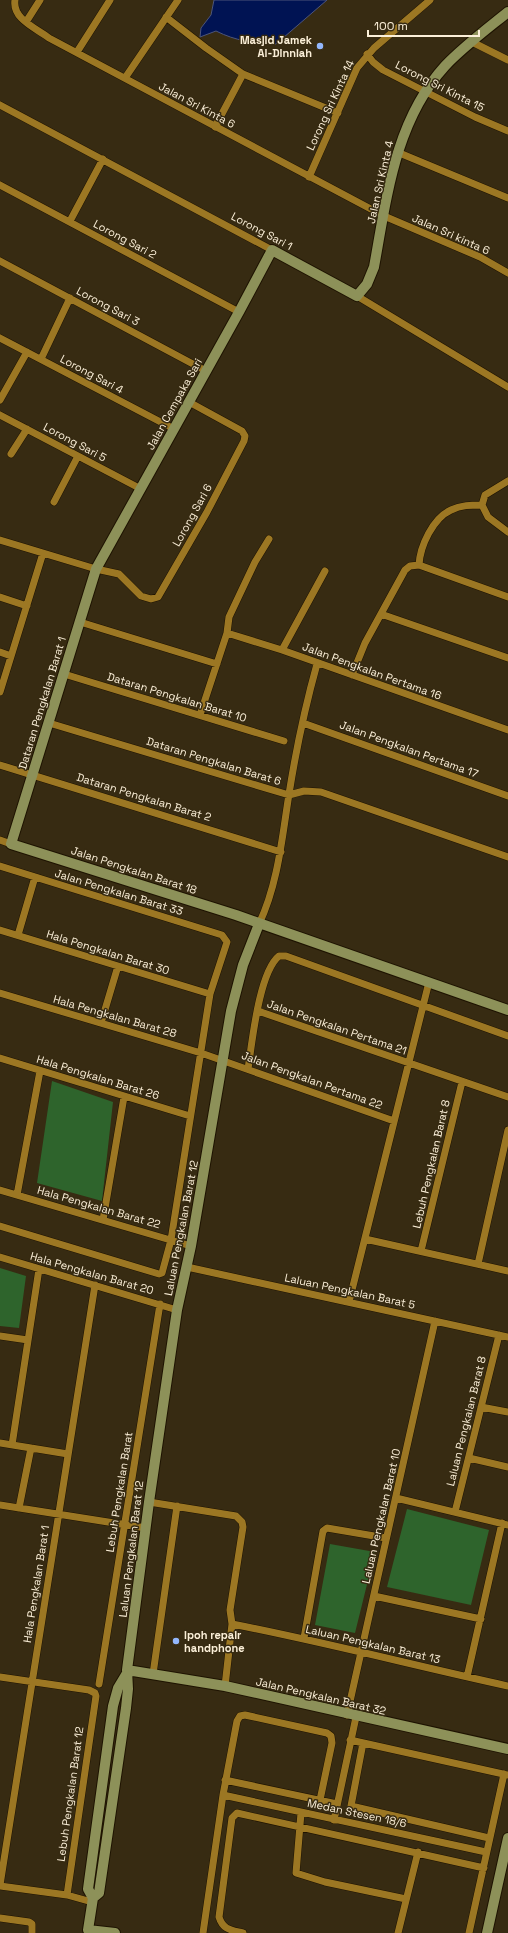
<svg xmlns="http://www.w3.org/2000/svg" width="508" height="1933" viewBox="0 0 508 1933" font-family="'Space Grotesk',sans-serif">
	<style>
		.green { fill: #2e642c }
		.water { fill: #001353; stroke: #4c557b }
		.lines { fill: none; stroke-linecap: round; stroke-linejoin: round }
		.street-casing { stroke: #1e1300; stroke-width: 8 }
		.secondary-casing { stroke: #1e1300; stroke-width: 12 }
		.street { stroke: #9c7723; stroke-width: 7 }
		.secondary { stroke: #8d9159; stroke-width: 10 }
		.poi-dot { fill: #93b7fd; stroke: #372b12; stroke-width: 1.5 }
		.labels { text-anchor: middle; dominant-baseline: central; stroke-width: 3; stroke-linejoin: round; paint-order: stroke }
		.poi-label { font-size: 11px; font-weight: bold; fill: #fcf0d9; stroke: #372b12; text-anchor: end }
		.street-label { font-size: 11px; fill: #fcf0d9; stroke: #372b12 }
	</style>
	<rect width="100%" height="100%" fill="#372b12"/>
	<path class="green" d="M 52,1081 L 113,1102 L 102,1201 L 37,1183 Z
		M 0,1268 L 26,1276 L 19,1328 L 0,1326 Z
		M 407,1509 L 489,1530 L 471,1605 L 387,1587 Z
		M 330,1544 L 375,1552 L 355,1633 L 315,1625 Z"/>
	<path class="water" d="M 214,0 L 327,0 L 276,44 C 253,43 236,41 216,31 L 200,37 L 201,28 L 211,15 Z"/>
	<g class="lines">
		<defs>
			<path id="street" d="M 15,0 C 12,19 36,28 49,38 L 384,216 L 480,257 L 508,273
				M 166,17 L 206,48 L 243,74 L 338,113
				M 26,22 L 40,0
				M 472,42 L 508,60
				M 77,52 L 110,0
				M 367,54 L 373,62 L 383,70 L 475,117 L 508,131
				M 125,78 L 178,0
				M 0,105 L 272,250
				M 215,127 L 243,74
				M 397,152 L 508,198
				M 309,177 L 357,68 L 374,48 L 430,0
				M 0,185 L 239,312
				M 70,221 L 103,159
				M 0,261 L 206,371
				M 357,296 L 508,387
				M 0,338 L 174,429
				M 41,359 L 70,298
				M 0,400 L 27,352
				M 0,415 L 141,489
				M 11,454 L 27,429
				M 508,481 L 485,495 L 482,505 L 488,517 L 508,532
				M 54,502 L 78,456
				M 0,540 L 96,569 L 119,574 L 141,596 L 151,599 L 158,597 L 207,512 L 244,441 L 245,436 L 242,431 L 189,402
				M 419,565 C 420,546 433,518 451,510 C 461,505 471,505 482,505
				M 0,597 L 27,606
				M 381,614 L 508,658
				M 80,622 L 217,664
				M 227,633 L 282,650 L 508,730
				M 282,650 L 325,571
				M 0,652 L 11,656
				M 64,674 L 284,741
				M 352,675 L 365,643 L 405,570 L 410,566 L 419,565 L 508,597
				M 0,692 L 43,553
				M 200,715 L 227,633 L 229,617 L 255,562 L 269,539
				M 49,723 L 289,795 L 304,791 L 321,792 L 508,857
				M 303,723 L 508,796
				M 0,765 L 281,852
				M 0,840 L 11,844
				M 0,866 L 222,935 L 227,942 L 210,994 L 171,1240 L 162,1273 L 159,1274 L 0,1226
				M 259,924 C 278,884 282,838 289,794 C 296,750 305,707 317,664
				M 0,930 L 210,994
				M 18,935 L 35,877
				M 0,993 L 201,1053 L 394,1121
				M 258,1011 L 508,1097
				M 101,1023 L 118,966
				M 0,1058 L 190,1116
				M 248,1069 C 252,1043 259,972 279,956 L 286,956 L 508,1036
				M 0,1190 L 191,1246
				M 17,1195 L 40,1071
				M 103,1220 L 124,1097
				M 365,1239 L 508,1271
				M 421,1251 L 462,1082
				M 0,1257 L 177,1310
				M 478,1264 L 508,1130
				M 187,1267 L 508,1337
				M 349,1302 L 429,982
				M 0,1336 L 28,1340
				M 481,1407 L 508,1412
				M 0,1443 L 68,1454
				M 12,1445 L 39,1269
				M 469,1458 L 508,1467
				M 396,1498 L 508,1525
				M 149,1502 L 236,1516 L 242,1522 L 243,1527 L 230,1610 L 232,1624 L 225,1686
				M 0,1505 L 146,1528
				M 19,1508 L 31,1448
				M 455,1512 L 499,1335
				M 374,1596 L 481,1619
				M 232,1624 C 325,1642 416,1666 508,1686
				M 304,1638 L 323,1531 L 327,1528 L 386,1538
				M 153,1674 L 177,1506
				M 0,1677 L 89,1690 L 95,1693 L 96,1696 L 67,1895
				M 467,1677 L 502,1523
				M 99,1684 L 160,1304
				M 347,1715 L 435,1321
				M 350,1740 L 508,1775
				M 363,1743 L 351,1806 L 489,1838
				M 225,1780 L 337,1804
				M 223,1795 L 486,1852
				M 301,1813 L 296,1873 L 325,1882 L 406,1899
				M 334,1820 L 356,1717
				M 0,1885 L 95,1285
				M 0,1886 L 67,1895 L 92,1902
				M 0,1918 L 29,1922 L 32,1924 L 32,1933
				M 203,1933 L 223,1795 L 237,1721 L 240,1716 L 245,1715 L 327,1733 L 331,1736 L 332,1743 L 320,1800
				M 243,1933 C 231,1930 223,1930 219,1917 L 232,1818 L 237,1813 L 484,1868
				M 398,1933 L 418,1852
				M 469,1933 L 504,1774"/>
			<path id="secondary" d="M 508,12 C 487,29 464,46 445,66 C 395,121 387,196 374,267 L 367,284 L 357,296 L 272,250 L 239,312 L 96,569 L 11,844 L 236,915 L 508,1010
				M 127,1670 L 225,1686 L 508,1749
				M 93,1898 L 99,1893 L 126,1708 L 128,1689 L 127,1670 L 149,1502 L 177,1310 L 191,1246 L 231,1011 L 243,965 L 259,924
				M 115,1933 L 88,1930 L 93,1898 L 88,1889 L 113,1706 L 118,1688 L 127,1673
				M 487,1933 L 508,1838"/>
		</defs>
		<use href="#street" class="street-casing"/>
		<use href="#secondary" class="secondary-casing"/>
		<use href="#street" class="street"/>
		<use href="#secondary" class="secondary"/>
	</g>
	<g class="poi-dot">
		<circle cx="320" cy="46" r="4"/>
		<circle cx="176" cy="1641" r="4"/>
	</g>
	<g class="labels">
		<g class="poi-label">
			<text x="312" y="40">Masjid Jamek<tspan x="312" dy="13">Al-Dinniah</tspan></text>
			<text x="184" y="1635" text-anchor="start">ipoh repair<tspan x="184" dy="13">handphone</tspan></text>
		</g>
		<g class="street-label">
			<text transform="translate(440 86) rotate(27)">Lorong Sri Kinta 15</text>
			<text transform="translate(197 105) rotate(28)">Jalan Sri Kinta 6</text>
			<text transform="translate(330 105) rotate(-65)">Lorong Sri Kinta 14</text>
			<text transform="translate(380 182) rotate(-77)">Jalan Sri Kinta 4</text>
			<text transform="translate(262 231) rotate(28)">Lorong Sari 1</text>
			<text transform="translate(451 234) rotate(24)">Jalan Sri kinta 6</text>
			<text transform="translate(125 239) rotate(28)">Lorong Sari 2</text>
			<text transform="translate(108 306) rotate(28)">Lorong Sari 3</text>
			<text transform="translate(92 374) rotate(28)">Lorong Sari 4</text>
			<text transform="translate(174 404) rotate(-61)">Jalan Cempaka Sari</text>
			<text transform="translate(75 442) rotate(28)">Lorong Sari 5</text>
			<text transform="translate(192 515) rotate(-61)">Lorong Sari 6</text>
			<text transform="translate(372 671) rotate(20)">Jalan Pengkalan Pertama 16</text>
			<text transform="translate(177 697) rotate(17)">Dataran Pengkalan Barat 10</text>
			<text transform="translate(42 703) rotate(-73)">Dataran Pengkalan Barat 1</text>
			<text transform="translate(409 749) rotate(20)">Jalan Pengkalan Pertama 17</text>
			<text transform="translate(214 761) rotate(17)">Dataran Pengkalan Barat 6</text>
			<text transform="translate(144 797) rotate(17)">Dataran Pengkalan Barat 2</text>
			<text transform="translate(134 870) rotate(18)">Jalan Pengkalan Barat 18</text>
			<text transform="translate(119 892) rotate(17)">Jalan Pengkalan Barat 33</text>
			<text transform="translate(108 952) rotate(17)">Hala Pengkalan Barat 30</text>
			<text transform="translate(115 1016) rotate(16)">Hala Pengkalan Barat 28</text>
			<text transform="translate(337 1027) rotate(19)">Jalan Pengkalan Pertama 21</text>
			<text transform="translate(98 1077) rotate(17)">Hala Pengkalan Barat 26</text>
			<text transform="translate(312 1080) rotate(20)">Jalan Pengkalan Pertama 22</text>
			<text transform="translate(431 1164) rotate(-77)">Lebuh Pengkalan Barat 8</text>
			<text transform="translate(99 1207) rotate(16)">Hala Pengkalan Barat 22</text>
			<text transform="translate(181 1228) rotate(-79)">Laluan Pengkalan Barat 12</text>
			<text transform="translate(92 1273) rotate(16)">Hala Pengkalan Barat 20</text>
			<text transform="translate(350 1291) rotate(12)">Laluan Pengkalan Barat 5</text>
			<text transform="translate(466 1421) rotate(-76)">Laluan Pengkalan Barat 8</text>
			<text transform="translate(119 1492) rotate(-81)">Lebuh Pengkalan Barat</text>
			<text transform="translate(381 1516) rotate(-77)">Laluan Pengkalan Barat 10</text>
			<text transform="translate(131 1549) rotate(-83)">Laluan Pengkalan Barat 12</text>
			<text transform="translate(36 1584) rotate(-81)">Hala Pengkalan Barat 1</text>
			<text transform="translate(373 1644) rotate(13)">Laluan Pengkalan Barat 13</text>
			<text transform="translate(321 1696) rotate(13)">Jalan Pengkalan Barat 32</text>
			<text transform="translate(70 1794) rotate(-82)">Lebuh Pengkalan Barat 12</text>
			<text transform="translate(357 1813) rotate(12)">Medan Stesen 18/6</text>
		</g>
	</g>
	<path d="M368 30v6h111v-6" fill="none" stroke="#fcf0d9" stroke-width="2"/>
	<text x="374" y="30" font-size="12" fill="#fcf0d9" stroke="#372b12" stroke-width="3" paint-order="stroke">100 m</text>
</svg>
